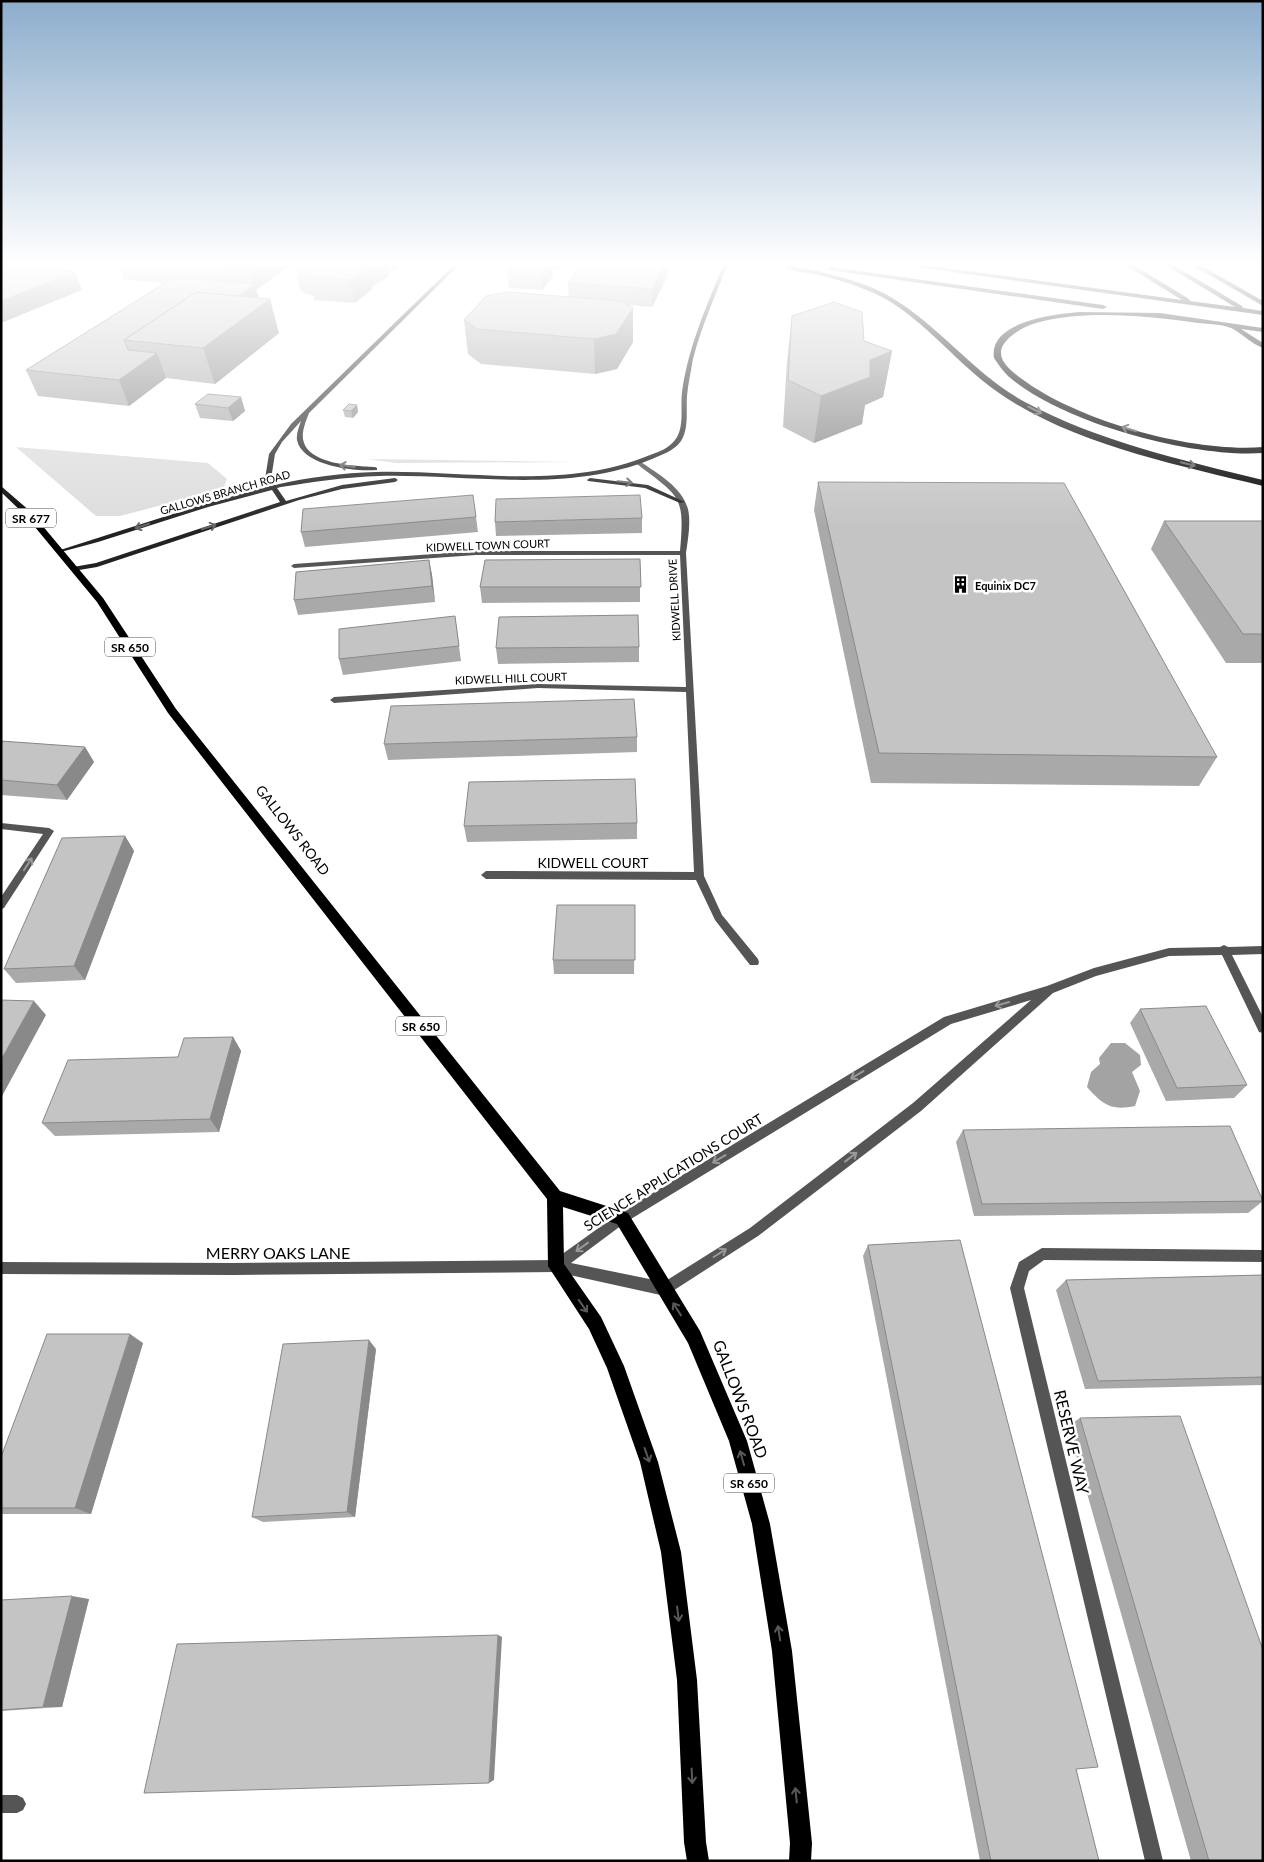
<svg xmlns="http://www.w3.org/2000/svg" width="1264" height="1862" viewBox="0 0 1264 1862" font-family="Lato,sans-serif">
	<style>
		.green { fill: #dcdcdc }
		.water { fill: #a3a3a3 }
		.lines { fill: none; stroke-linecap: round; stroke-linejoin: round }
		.street { fill: #555; fill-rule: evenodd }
		.secondary { fill: #222; fill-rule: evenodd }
		.primary { fill: #000; fill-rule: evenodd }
		.highway { fill: #000; fill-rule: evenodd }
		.wall { fill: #a9a9a9 }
		.shaded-wall { fill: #898989 }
		.building { fill: #c4c4c4; stroke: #898989 }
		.oneway { stroke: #595959 }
		.oneway2 { stroke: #646464 }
		.oneway3 { stroke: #999 }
		.labels { text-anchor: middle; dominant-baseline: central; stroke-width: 5; stroke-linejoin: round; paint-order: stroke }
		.far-street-label { font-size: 11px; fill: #000; stroke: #fff }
		.far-poi-label { font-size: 11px; font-weight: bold; fill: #000; stroke: #fff; text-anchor: start }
		.shield { fill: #fff; stroke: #4c4c4c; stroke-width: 1 }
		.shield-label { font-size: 12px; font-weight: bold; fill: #000 }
		.street-label { font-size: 14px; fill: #000; stroke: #fff }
		.near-street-label { font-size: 16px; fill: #000; stroke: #fff }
	</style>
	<rect width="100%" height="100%" fill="#fff"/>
	<path class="green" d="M 16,447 L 208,463 L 227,479 L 223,489 L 120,516 L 96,516 Z
		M 367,459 L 576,462 L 397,463 Z"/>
	<path class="water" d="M 1111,1043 L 1125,1043 L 1140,1055 L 1141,1065 L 1132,1072 L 1140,1091 L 1135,1106 C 1111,1111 1103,1105 1087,1087 L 1091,1072 L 1100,1064 L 1099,1058 Z"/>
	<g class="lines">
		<path class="street" d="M 637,462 L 641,462 C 658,474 682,487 688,509 C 691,523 688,539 686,553 L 704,876 L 722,915 L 758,959 L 759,962 L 758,965 L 750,965 L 715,920 L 696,880 L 486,879 L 481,875 L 486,871 L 694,872 L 686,692 L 538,688 L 334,703 L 330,700 L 334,697 L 538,684 L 686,687 L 680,555 L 476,555 L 294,568 L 291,566 L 294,564 L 476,551 L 680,551 C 685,495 680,497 637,464 Z
			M 1,823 L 49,828 L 54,831 L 4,908 L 1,909 L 1,897 L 43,834 L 1,829 Z
			M 1224,945 L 1228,947 L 1263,946 L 1263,954 L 1232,955 L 1263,1017 L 1263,1033 L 1259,1032 L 1222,955 L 1169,956 L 1096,976 L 1053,993 L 921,1111 L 758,1236 L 665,1296 L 556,1272 L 233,1275 L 1,1274 L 1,1262 L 233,1263 L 554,1260 L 618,1214 L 944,1017 L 1047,986 L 1094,968 L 1169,948 L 1220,947 ZM 1031,1000 L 913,1103 L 750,1228 L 664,1282 L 571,1263 L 626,1222 L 951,1024 Z
			M 1042,1248 L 1263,1250 L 1263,1262 L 1044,1260 L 1029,1271 L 1024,1288 L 1163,1861 L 1145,1861 L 1010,1288 L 1019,1262 Z
			M 1,1795 L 17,1795 L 23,1798 L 26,1804 L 23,1810 L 17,1813 L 1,1813 Z"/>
		<path class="secondary" d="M 453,266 L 458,266 L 309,413 C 306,421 302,430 303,439 C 307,465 356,466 375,467 L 377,468 L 377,470 C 356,472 302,466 297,440 C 296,434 299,427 301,421 L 282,442 L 275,454 L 271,479 L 275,485 C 308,477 343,473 376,472 C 467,470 564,491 650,455 C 659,452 669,448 675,440 C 685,427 680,407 682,392 C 688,348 706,307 723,266 L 727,266 C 715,297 701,327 693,359 C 691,371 688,384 687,396 C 686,411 689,428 681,441 C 674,451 663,454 652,459 C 567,494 469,474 379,476 C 346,477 313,482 281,487 L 277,488 L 286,501 L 342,485 L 395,478 L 398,480 L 395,482 L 342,489 L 299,500 L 97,567 L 73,571 L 70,569 L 73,567 L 96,563 L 280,502 L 272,490 L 208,507 L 98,542 L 57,553 L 57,551 L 204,504 L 270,486 L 265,479 L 269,454 L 291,424 Z
			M 590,478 L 648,485 L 685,502 L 680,503 L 645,488 L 588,481 L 587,480 Z"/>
		<path class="primary" d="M 1,486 L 31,512 L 103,598 L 176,709 L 560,1191 L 628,1213 L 700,1331 L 747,1441 L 770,1524 L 792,1651 L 812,1843 L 811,1861 L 789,1861 L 790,1843 L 772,1651 L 752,1524 L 729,1441 L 688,1343 L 617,1224 L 563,1207 L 564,1264 L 601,1317 L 624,1366 L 658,1462 L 681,1552 L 697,1680 L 706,1842 L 709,1861 L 687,1861 L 684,1842 L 677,1680 L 661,1552 L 640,1462 L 607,1368 L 589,1329 L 548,1266 L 547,1199 L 168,713 L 97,602 L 25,515 L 1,492 Z"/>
		<path class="highway" d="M 781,266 C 799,266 816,270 833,275 C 852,280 872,286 889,296 C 939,325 973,373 1023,401 C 1097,441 1181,460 1263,480 L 1263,486 C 1178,465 1072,444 999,393 C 958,365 926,321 882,297 C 860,286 837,279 814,274 C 803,272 790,271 781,266 Z
			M 910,266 L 930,266 L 1182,300 L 1127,266 L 1135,266 L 1189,299 L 1190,301 L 1235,307 L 1167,266 L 1175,266 L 1242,306 L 1243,308 L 1263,311 L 1263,315 Z
			M 1194,266 L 1202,266 L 1263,301 L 1263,306 Z
			M 1257,266 L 1263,266 L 1263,270 Z
			M 831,267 L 1103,305 L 1107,307 L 1103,309 L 829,270 L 829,268 Z
			M 1080,312 L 1160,313 L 1263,328 L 1263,332 L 1241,329 L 1263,343 L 1263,348 C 1251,344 1239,330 1228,327 C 1219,324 1208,324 1198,323 C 1150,316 1084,309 1036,323 C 1026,326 1017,331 1010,337 C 1005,342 1001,346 1001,353 C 1001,364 1014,373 1022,379 C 1078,421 1193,453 1263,447 L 1263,453 C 1192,458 1062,423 1008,376 C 1003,371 998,364 994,358 C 988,321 1056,314 1080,312 Z"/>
	</g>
	<path class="wall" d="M 119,266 L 289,266 L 256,290 L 259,298 L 279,333 L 215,384 L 166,378 L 129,406 L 38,396 L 26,370 L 164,283 L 124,279 Z
		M 294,266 L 399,266 L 393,271 L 389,271 L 388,277 L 372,286 L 372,289 L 355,303 L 314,300 L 314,296 L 304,293 L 300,289 Z
		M 510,266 L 561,266 L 558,270 L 552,270 L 553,276 L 542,290 L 509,288 L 507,270 Z
		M 580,266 L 667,266 L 667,277 L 652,307 L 628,305 L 633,342 L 617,369 L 595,374 L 481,364 L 468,354 L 464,320 L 569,297 L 568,283 Z
		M 792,316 L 864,341 L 892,351 L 883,397 L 865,405 L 862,424 L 814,443 L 783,427 L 787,361 Z
		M 241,397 L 245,411 L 233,421 L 200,418 L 195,404 Z
		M 357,405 L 358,412 L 353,418 L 345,417 L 343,410 Z
		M 818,482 L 1217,757 L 1199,786 L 871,783 L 814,510 Z
		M 473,495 L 478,532 L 305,547 L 301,532 Z
		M 642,518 L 642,533 L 496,536 L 495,522 Z
		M 1164,521 L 1263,521 L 1263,663 L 1226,663 L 1151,549 Z
		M 640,559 L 640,602 L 482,603 L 480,587 Z
		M 429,560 L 432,575 L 435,602 L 298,615 L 294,600 Z
		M 455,616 L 461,661 L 343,675 L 339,659 Z
		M 639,647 L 639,662 L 498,664 L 496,648 Z
		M 637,737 L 637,752 L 388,760 L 384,744 Z
		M 1,741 L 85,747 L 94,762 L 67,800 L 1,795 Z
		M 637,823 L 637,839 L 467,842 L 464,826 Z
		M 125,836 L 134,851 L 85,980 L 16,983 L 4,969 Z
		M 635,905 L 634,974 L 554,974 L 553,960 Z
		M 1140,1009 L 1247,1085 L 1234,1098 L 1166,1101 L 1130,1023 Z
		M 233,1037 L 241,1051 L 219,1132 L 55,1136 L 42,1123 L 178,1057 Z
		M 963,1130 L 1263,1201 L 1248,1213 L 974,1216 L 956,1142 Z
		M 868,1245 L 1076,1769 L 1099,1861 L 980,1861 L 863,1256 Z
		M 1263,1275 L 1263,1385 L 1085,1389 L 1056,1290 L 1066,1280 Z
		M 143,1343 L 91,1514 L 1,1514 L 1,1457 Z
		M 376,1349 L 355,1517 L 263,1522 L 252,1517 Z
		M 1080,1418 L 1263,1861 L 1191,1861 L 1068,1426 Z
		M 89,1599 L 62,1707 L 1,1711 L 1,1600 Z"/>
	<path class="shaded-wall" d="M 251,266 L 289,266 L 256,290 L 261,306 L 270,299 L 279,333 L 215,384 L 203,348 L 226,304 L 252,285 L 248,268 Z
		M 365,266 L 388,266 L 389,271 L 388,277 L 372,286 L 372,289 L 355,303 L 350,280 Z
		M 392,266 L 399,266 L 393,271 Z
		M 545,266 L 552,266 L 553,276 L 542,290 L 540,272 Z
		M 663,266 L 667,266 L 667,277 L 652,307 L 652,289 Z
		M 59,267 L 63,277 L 75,272 L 82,290 L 1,323 L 1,301 Z
		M 633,308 L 633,342 L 617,369 L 595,374 L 594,339 Z
		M 892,351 L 883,397 L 865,405 L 862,424 L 814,443 L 821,396 L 870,360 Z
		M 157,353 L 166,378 L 129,406 L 119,380 Z
		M 241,397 L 245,411 L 233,421 L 228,408 Z
		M 357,405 L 358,412 L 353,418 L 351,411 Z
		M 429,560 L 432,575 L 435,602 L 432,586 Z
		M 85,747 L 94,762 L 67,800 L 57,785 Z
		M 125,836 L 134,851 L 85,980 L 74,966 Z
		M 34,1001 L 46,1015 L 1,1098 L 1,1060 Z
		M 233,1037 L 241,1051 L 219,1132 L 210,1119 Z
		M 130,1334 L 143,1343 L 91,1514 L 75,1508 Z
		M 369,1340 L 376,1349 L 355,1517 L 347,1512 Z
		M 72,1596 L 89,1599 L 62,1707 L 43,1707 Z
		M 498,1635 L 502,1637 L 494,1780 L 489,1783 Z"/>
	<path class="building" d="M 1,266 L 54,266 L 59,267 L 56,268 L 75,272 L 1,301 Z
		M 227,266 L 251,266 L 248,268 Z
		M 295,266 L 367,266 L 350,280 L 309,276 L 312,274 L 299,270 Z
		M 510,266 L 545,266 L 540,272 L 507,270 Z
		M 580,266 L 663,266 L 652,289 L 568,283 Z
		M 175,277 L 255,284 L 238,296 L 196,292 L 124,340 L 128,350 L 157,353 L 119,380 L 26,370 Z
		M 196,292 L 270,299 L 203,348 L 124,340 Z
		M 507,292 L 621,301 L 633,308 L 616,334 L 594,339 L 477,329 L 464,320 L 486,296 Z
		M 834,302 L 862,312 L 864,341 L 892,351 L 870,360 L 870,377 L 821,396 L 788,380 L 792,316 Z
		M 208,394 L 241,397 L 228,408 L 195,404 Z
		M 349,404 L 357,405 L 351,411 L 343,410 Z
		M 818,482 L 1064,483 L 1217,757 L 879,753 Z
		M 473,495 L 476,517 L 301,532 L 303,509 Z
		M 640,495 L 642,518 L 495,522 L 496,499 Z
		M 1164,521 L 1263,521 L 1263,634 L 1243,634 Z
		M 640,559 L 641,587 L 480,587 L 485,560 Z
		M 429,560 L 432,586 L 294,600 L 296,572 Z
		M 638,615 L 639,647 L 496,648 L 499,617 Z
		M 455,616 L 459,646 L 339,659 L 339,629 Z
		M 634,699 L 637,737 L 384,744 L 391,706 Z
		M 1,741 L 85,747 L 57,785 L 1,780 Z
		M 635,779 L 637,823 L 464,826 L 469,782 Z
		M 125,836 L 74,966 L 4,969 L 62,838 Z
		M 557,905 L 635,905 L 635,960 L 553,960 Z
		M 1,1000 L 34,1001 L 1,1060 Z
		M 1206,1006 L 1247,1085 L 1177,1088 L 1140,1009 Z
		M 233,1037 L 210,1119 L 42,1123 L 68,1060 L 178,1057 L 184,1038 Z
		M 1230,1126 L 1263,1201 L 982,1204 L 963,1130 Z
		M 960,1240 L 1098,1767 L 1076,1769 L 1099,1861 L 991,1861 L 868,1245 Z
		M 1263,1275 L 1263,1377 L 1098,1381 L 1066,1280 Z
		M 47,1334 L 130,1334 L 75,1508 L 1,1508 L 1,1457 Z
		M 369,1340 L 347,1512 L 252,1517 L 283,1344 Z
		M 1180,1416 L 1263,1650 L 1263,1861 L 1209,1861 L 1080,1418 Z
		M 72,1596 L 43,1707 L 1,1710 L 1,1600 Z
		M 498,1635 L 489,1783 L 144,1793 L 177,1644 Z"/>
	<defs><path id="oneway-shaft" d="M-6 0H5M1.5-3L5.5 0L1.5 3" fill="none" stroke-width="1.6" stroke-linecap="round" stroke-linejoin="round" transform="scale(1.25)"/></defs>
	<g class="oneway">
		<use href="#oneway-shaft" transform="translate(1035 410) rotate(26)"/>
		<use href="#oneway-shaft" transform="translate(1129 429) rotate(-163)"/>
		<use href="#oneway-shaft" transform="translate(1188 464) rotate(14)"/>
		<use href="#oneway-shaft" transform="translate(583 1306) rotate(55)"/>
		<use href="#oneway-shaft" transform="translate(677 1309) rotate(-122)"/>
		<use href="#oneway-shaft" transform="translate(647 1455) rotate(71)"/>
		<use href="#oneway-shaft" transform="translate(742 1458) rotate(-106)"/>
		<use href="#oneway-shaft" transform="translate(678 1614) rotate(83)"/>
		<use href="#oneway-shaft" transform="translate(779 1633) rotate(-99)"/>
		<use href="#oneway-shaft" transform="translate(692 1776) rotate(87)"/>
		<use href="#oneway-shaft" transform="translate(796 1795) rotate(-96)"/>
	</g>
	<g class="oneway2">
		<use href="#oneway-shaft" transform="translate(347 466) rotate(-172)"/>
		<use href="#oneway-shaft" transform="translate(625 482) rotate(6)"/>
		<use href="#oneway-shaft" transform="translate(142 526) rotate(162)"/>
		<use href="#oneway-shaft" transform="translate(209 527) rotate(-18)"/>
	</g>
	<g class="oneway3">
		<use href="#oneway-shaft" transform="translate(28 864) rotate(-57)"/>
		<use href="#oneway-shaft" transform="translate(1002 1004) rotate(164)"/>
		<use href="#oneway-shaft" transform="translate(857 1075) rotate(149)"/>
		<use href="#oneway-shaft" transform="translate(851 1157) rotate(-38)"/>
		<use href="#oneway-shaft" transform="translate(719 1159) rotate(149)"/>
		<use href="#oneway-shaft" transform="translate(582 1247) rotate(144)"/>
		<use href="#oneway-shaft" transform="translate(720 1253) rotate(-32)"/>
	</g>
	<linearGradient id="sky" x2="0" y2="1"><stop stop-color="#8cadcc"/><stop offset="0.5" stop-color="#fff"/><stop offset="1" stop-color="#fff" stop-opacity="0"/></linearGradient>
	<rect width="1264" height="527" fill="url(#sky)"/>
	<defs>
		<symbol id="building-bare" viewBox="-9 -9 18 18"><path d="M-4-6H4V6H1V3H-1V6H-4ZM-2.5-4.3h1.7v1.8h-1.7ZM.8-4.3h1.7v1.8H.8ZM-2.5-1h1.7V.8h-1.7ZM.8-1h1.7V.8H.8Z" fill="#000" stroke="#fff" stroke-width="2.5" paint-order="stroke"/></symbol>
	</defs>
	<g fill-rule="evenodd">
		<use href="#building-bare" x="948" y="572" width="25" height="25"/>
	</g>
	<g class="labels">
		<g class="far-street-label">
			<text transform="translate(225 492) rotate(-16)">GALLOWS BRANCH ROAD</text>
			<text transform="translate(488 545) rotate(-2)">KIDWELL TOWN COURT</text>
			<text transform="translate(674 600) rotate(-93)">KIDWELL DRIVE</text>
			<text transform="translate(511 678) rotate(-2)">KIDWELL HILL COURT</text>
		</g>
		<g class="far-poi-label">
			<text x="975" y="585">Equinix DC7</text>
		</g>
		<g class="shield">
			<rect x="6" y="508.5" width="50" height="19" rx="4"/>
			<rect x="105" y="637.5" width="50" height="19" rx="4"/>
			<rect x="396" y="1016.5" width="50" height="19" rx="4"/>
			<rect x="724" y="1473.5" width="50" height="19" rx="4"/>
		</g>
		<g class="shield-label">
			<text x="31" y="518">SR 677</text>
			<text x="130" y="647">SR 650</text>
			<text x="421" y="1026">SR 650</text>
			<text x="749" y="1483">SR 650</text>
		</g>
		<g class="street-label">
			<text transform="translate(293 830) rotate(52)">GALLOWS ROAD</text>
			<text x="593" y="862">KIDWELL COURT</text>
			<text transform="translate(673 1172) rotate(-32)">SCIENCE APPLICATIONS COURT</text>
		</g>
		<g class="near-street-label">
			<text x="278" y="1252">MERRY OAKS LANE</text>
			<text transform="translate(741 1399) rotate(69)">GALLOWS ROAD</text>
			<text transform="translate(1072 1442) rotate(77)">RESERVE WAY</text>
		</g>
	</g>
	<rect width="1264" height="1862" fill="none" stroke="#000000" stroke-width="5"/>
</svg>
